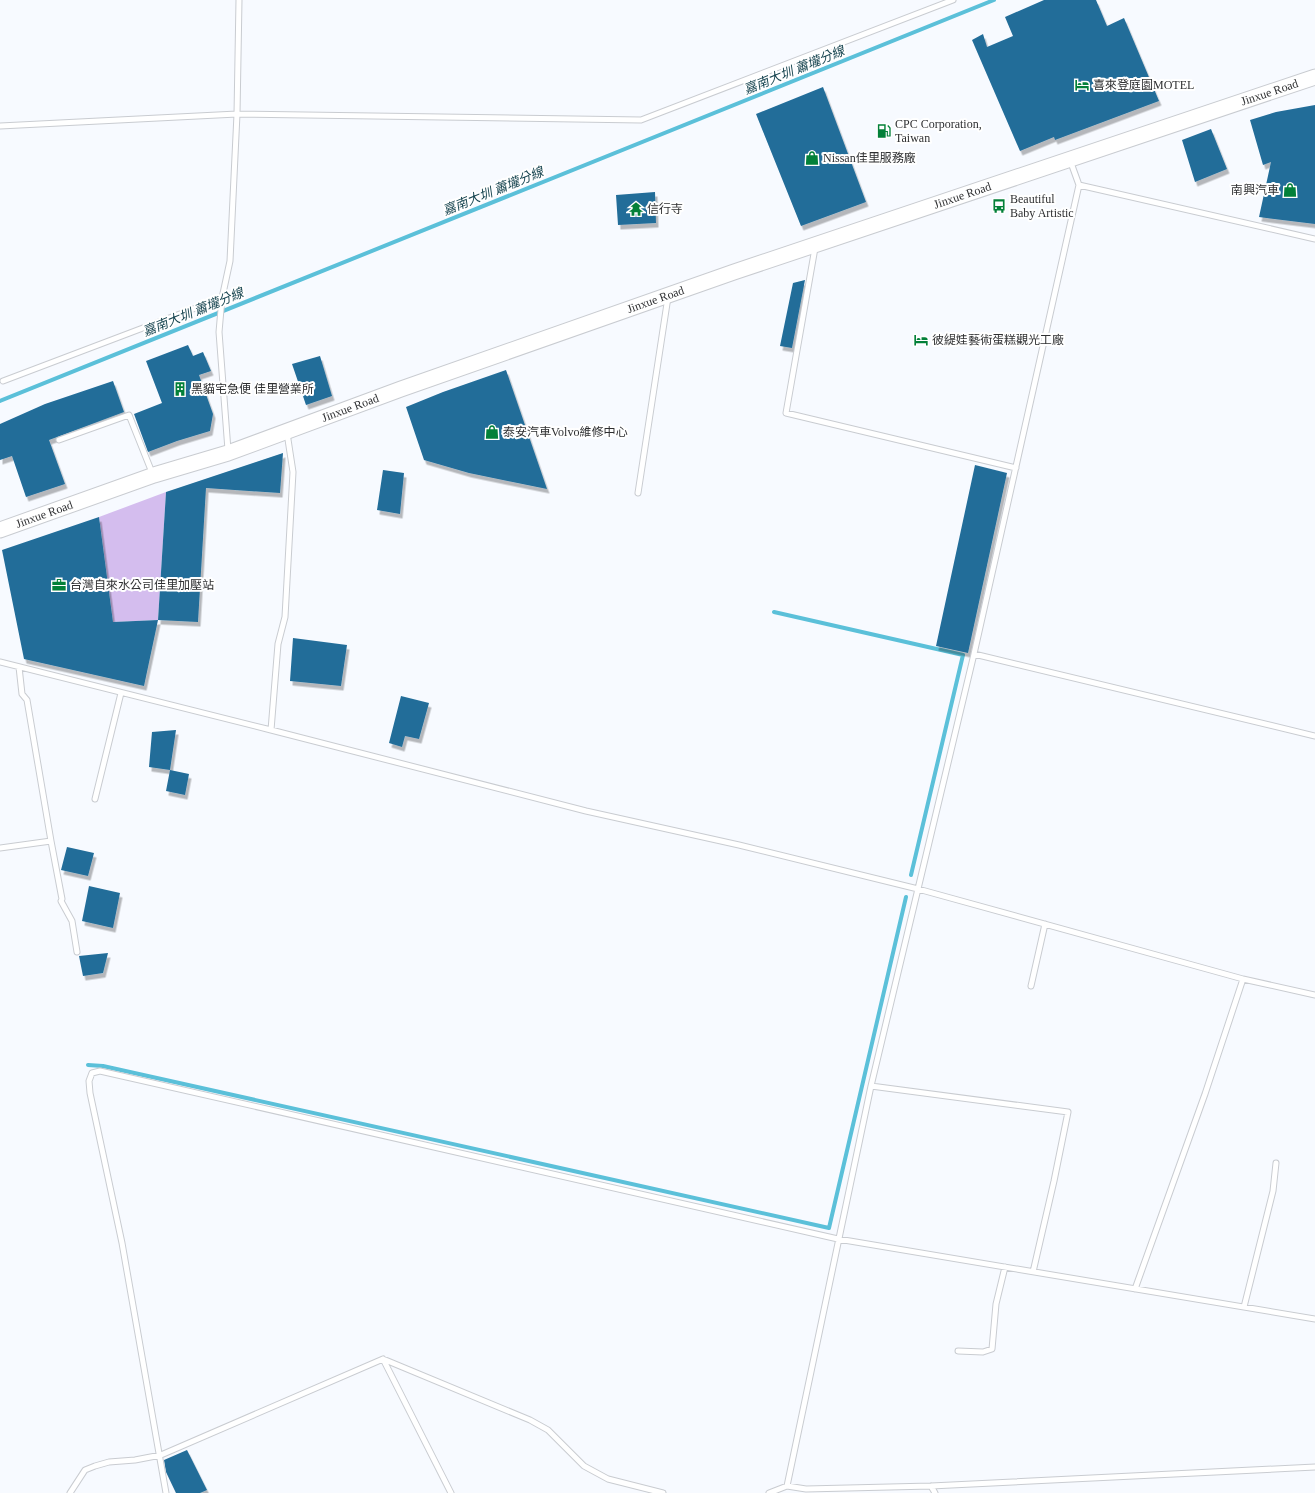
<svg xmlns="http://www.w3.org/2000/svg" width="1315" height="1493" viewBox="0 0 1315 1493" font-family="'Times New Roman','Noto Sans TC',serif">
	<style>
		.green { fill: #d4bdee }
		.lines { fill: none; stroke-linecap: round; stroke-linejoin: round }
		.stream { stroke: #5bc0d9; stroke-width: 4 }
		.building { fill: #226d99; filter: url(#shadow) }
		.service-casing { stroke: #c9ccd1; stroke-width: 7 }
		.secondary-casing { stroke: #c9ccd1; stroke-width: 17 }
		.service { stroke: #fff; stroke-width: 5 }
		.secondary { stroke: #fff; stroke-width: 15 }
		.labels { text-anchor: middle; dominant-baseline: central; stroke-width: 4; stroke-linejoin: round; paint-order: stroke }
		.poi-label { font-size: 12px; fill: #2e2f31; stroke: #fff; text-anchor: start }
		.street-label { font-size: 12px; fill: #2e2f31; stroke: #fff }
		.water-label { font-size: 13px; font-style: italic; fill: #194651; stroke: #fff }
	</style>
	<defs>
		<filter id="shadow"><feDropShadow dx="2.5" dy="4.5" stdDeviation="0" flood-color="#0004"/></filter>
	</defs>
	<rect width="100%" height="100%" fill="#f7faff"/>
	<path class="green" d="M 166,492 L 158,620 L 113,622 L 99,517 Z"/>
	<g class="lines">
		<path class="stream" d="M 0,401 L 994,0
			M 774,612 L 963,655 L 911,875
			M 88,1065 L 103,1066 L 829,1228 L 906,897"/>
	</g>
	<path class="building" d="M 1044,0 L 1096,0 L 1107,26 L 1124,18 L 1159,101 L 1055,140 L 1054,137 L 1020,151 L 972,40 L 983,34 L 987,47 L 1013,36 L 1005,17 Z
		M 823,87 L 866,202 L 801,226 L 756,114 Z
		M 1315,105 L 1315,224 L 1259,217 L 1271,162 L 1263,165 L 1250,120 L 1276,112 Z
		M 1211,129 L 1227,169 L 1195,182 L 1182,140 Z
		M 655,192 L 656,223 L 618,225 L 616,195 Z
		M 805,280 L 792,348 L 780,346 L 793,283 Z
		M 188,345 L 193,356 L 203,352 L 211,371 L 199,375 L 213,414 L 210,431 L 177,441 L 148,452 L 134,414 L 162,403 L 146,361 Z
		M 320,356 L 332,396 L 306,405 L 292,364 Z
		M 506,370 L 547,489 L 469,473 L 424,460 L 423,457 L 406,407 L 443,392 Z
		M 113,381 L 124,412 L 49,440 L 65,484 L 26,497 L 12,456 L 0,460 L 0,424 L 45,404 Z
		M 283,453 L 280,493 L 206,488 L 198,622 L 158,620 L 166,492 Z
		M 975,465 L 1007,473 L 968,653 L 936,646 Z
		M 383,470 L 404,473 L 400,514 L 377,510 Z
		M 99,517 L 113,622 L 158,620 L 144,686 L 24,659 L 2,550 Z
		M 293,638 L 347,645 L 341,686 L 290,681 Z
		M 401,696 L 429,703 L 419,739 L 405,736 L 402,747 L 389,743 Z
		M 176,730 L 170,770 L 149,767 L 152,732 Z
		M 170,770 L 189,774 L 185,795 L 166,791 Z
		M 67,847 L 94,853 L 88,876 L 61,870 Z
		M 89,886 L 120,893 L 113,928 L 82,921 Z
		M 108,953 L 103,973 L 83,976 L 79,956 Z
		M 187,1450 L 207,1490 L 200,1493 L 176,1493 L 166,1472 L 164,1460 Z"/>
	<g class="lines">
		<defs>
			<path id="service" d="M 0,126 L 237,114 L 641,120 L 953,0
				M 1070,160 L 1079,185 L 1315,239
				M 815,248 L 786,413 L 1016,468
				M 222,298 L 219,332 L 228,450
				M 3,381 L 222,298 L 230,261 L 237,114 L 239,0
				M 59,440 L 129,415 L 153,475
				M 638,493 L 668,297
				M 974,654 L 1315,736
				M 0,662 L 271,730 L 586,811 L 739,845 L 918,889 L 1243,979 L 1315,995
				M 19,667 L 22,694 L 27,700 L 51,841 L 62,899 L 61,901 L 72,921 L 77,952
				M 271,730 L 278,644 L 285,617 L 293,472 L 287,433
				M 95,799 L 121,693
				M 0,848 L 51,841
				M 1031,986 L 1045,924
				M 871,1086 L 1068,1112 L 1054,1181 L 1033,1272
				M 1135,1289 L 1205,1094 L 1243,979
				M 1244,1307 L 1273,1191 L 1276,1163
				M 958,1351 L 983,1352 L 992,1349 L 996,1304 L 1005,1267
				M 383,1359 L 451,1493
				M 787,1486 L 871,1086 L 974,654 L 1079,185
				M 931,1486 L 935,1493
				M 70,1493 L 85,1470 L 95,1466 L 109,1462 L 135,1460 L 161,1455 L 383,1359 L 530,1420 L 548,1430 L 584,1466 L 608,1479 L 663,1493
				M 166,1493 L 122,1243 L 90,1093 L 89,1081 L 92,1073 L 100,1071 L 838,1239 L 1315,1319
				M 769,1493 L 787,1486 L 806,1489 L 931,1486 L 1315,1467"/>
			<g id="secondary">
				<path id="s1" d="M 0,530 L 154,475 L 228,453 L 401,389 L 734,272 L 1315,77"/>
			</g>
		</defs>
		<use href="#service" class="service-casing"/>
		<use href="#secondary" class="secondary-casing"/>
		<use href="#service" class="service"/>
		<use href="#secondary" class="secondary"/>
	</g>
	<defs>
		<symbol id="hotel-bare" viewBox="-9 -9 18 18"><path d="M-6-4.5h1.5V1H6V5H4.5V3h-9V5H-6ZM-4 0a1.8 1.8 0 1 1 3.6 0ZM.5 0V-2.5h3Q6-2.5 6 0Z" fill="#038039" stroke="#fff" stroke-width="2.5" paint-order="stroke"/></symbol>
		<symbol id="fuel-bare" viewBox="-9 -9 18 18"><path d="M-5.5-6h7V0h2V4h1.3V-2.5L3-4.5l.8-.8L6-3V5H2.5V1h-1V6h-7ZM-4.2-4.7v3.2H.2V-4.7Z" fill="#038039" stroke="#fff" stroke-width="2.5" paint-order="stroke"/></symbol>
		<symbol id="shop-bare" viewBox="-9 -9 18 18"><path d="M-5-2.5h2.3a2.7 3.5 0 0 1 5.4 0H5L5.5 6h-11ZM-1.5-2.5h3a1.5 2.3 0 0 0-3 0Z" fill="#038039" stroke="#fff" stroke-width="2.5" paint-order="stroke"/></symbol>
		<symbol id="bus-bare" viewBox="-9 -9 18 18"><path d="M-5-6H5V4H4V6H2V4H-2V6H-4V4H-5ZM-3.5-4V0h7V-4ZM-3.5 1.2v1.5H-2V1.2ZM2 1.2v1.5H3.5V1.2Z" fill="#038039" stroke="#fff" stroke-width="2.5" paint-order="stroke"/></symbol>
		<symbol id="temple-bare" viewBox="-9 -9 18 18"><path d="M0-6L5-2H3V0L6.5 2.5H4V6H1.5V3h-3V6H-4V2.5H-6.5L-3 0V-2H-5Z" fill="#038039" stroke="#fff" stroke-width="2.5" paint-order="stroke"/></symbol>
		<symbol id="building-bare" viewBox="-9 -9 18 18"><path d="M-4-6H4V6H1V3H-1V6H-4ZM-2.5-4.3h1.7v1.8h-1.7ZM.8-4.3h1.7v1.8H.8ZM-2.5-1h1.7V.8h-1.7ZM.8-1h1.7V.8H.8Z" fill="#038039" stroke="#fff" stroke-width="2.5" paint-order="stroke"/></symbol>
		<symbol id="office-bare" viewBox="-9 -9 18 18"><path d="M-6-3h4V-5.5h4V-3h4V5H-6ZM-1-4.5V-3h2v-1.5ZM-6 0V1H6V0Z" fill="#038039" stroke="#fff" stroke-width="2.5" paint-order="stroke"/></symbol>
	</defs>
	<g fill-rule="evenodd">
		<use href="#hotel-bare" x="1072" y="75" width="20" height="20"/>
		<use href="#fuel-bare" x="874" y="121" width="20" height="20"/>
		<use href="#shop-bare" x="802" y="148" width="20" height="20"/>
		<use href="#shop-bare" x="1280" y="180" width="20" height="20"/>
		<use href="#bus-bare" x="989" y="196" width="20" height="20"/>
		<use href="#temple-bare" x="626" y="199" width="20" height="20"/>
		<use href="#hotel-bare" x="911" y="330" width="20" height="20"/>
		<use href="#building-bare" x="170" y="379" width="20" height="20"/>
		<use href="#shop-bare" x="482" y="422" width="20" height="20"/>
		<use href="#office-bare" x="49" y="575" width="20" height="20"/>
	</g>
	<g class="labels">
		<g class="poi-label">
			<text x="1093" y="85">喜來登庭園MOTEL</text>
			<text x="895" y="124">CPC Corporation,<tspan x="895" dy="14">Taiwan</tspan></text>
			<text x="823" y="158">Nissan佳里服務廠</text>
			<text x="1279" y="190" text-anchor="end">南興汽車</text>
			<text x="1010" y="199">Beautiful<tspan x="1010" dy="14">Baby Artistic</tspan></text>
			<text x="647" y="209">信行寺</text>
			<text x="932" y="340">彼緹娃藝術蛋糕觀光工廠</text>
			<text x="191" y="389">黑貓宅急便 佳里營業所</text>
			<text x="503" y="432">泰安汽車Volvo維修中心</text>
			<text x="70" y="585">台灣自來水公司佳里加壓站</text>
		</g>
		<g class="street-label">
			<text stroke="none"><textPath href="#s1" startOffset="1343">Jinxue Road</textPath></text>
			<text stroke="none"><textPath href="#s1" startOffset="1019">Jinxue Road</textPath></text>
			<text stroke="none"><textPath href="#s1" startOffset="695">Jinxue Road</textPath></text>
			<text stroke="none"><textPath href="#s1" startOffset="371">Jinxue Road</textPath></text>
			<text stroke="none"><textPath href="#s1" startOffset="47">Jinxue Road</textPath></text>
		</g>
		<g class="water-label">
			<text transform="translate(794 70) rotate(-22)">嘉南大圳 蕭壠分線</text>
			<text transform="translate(493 191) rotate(-22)">嘉南大圳 蕭壠分線</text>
			<text transform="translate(193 312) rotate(-22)">嘉南大圳 蕭壠分線</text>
		</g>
	</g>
</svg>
